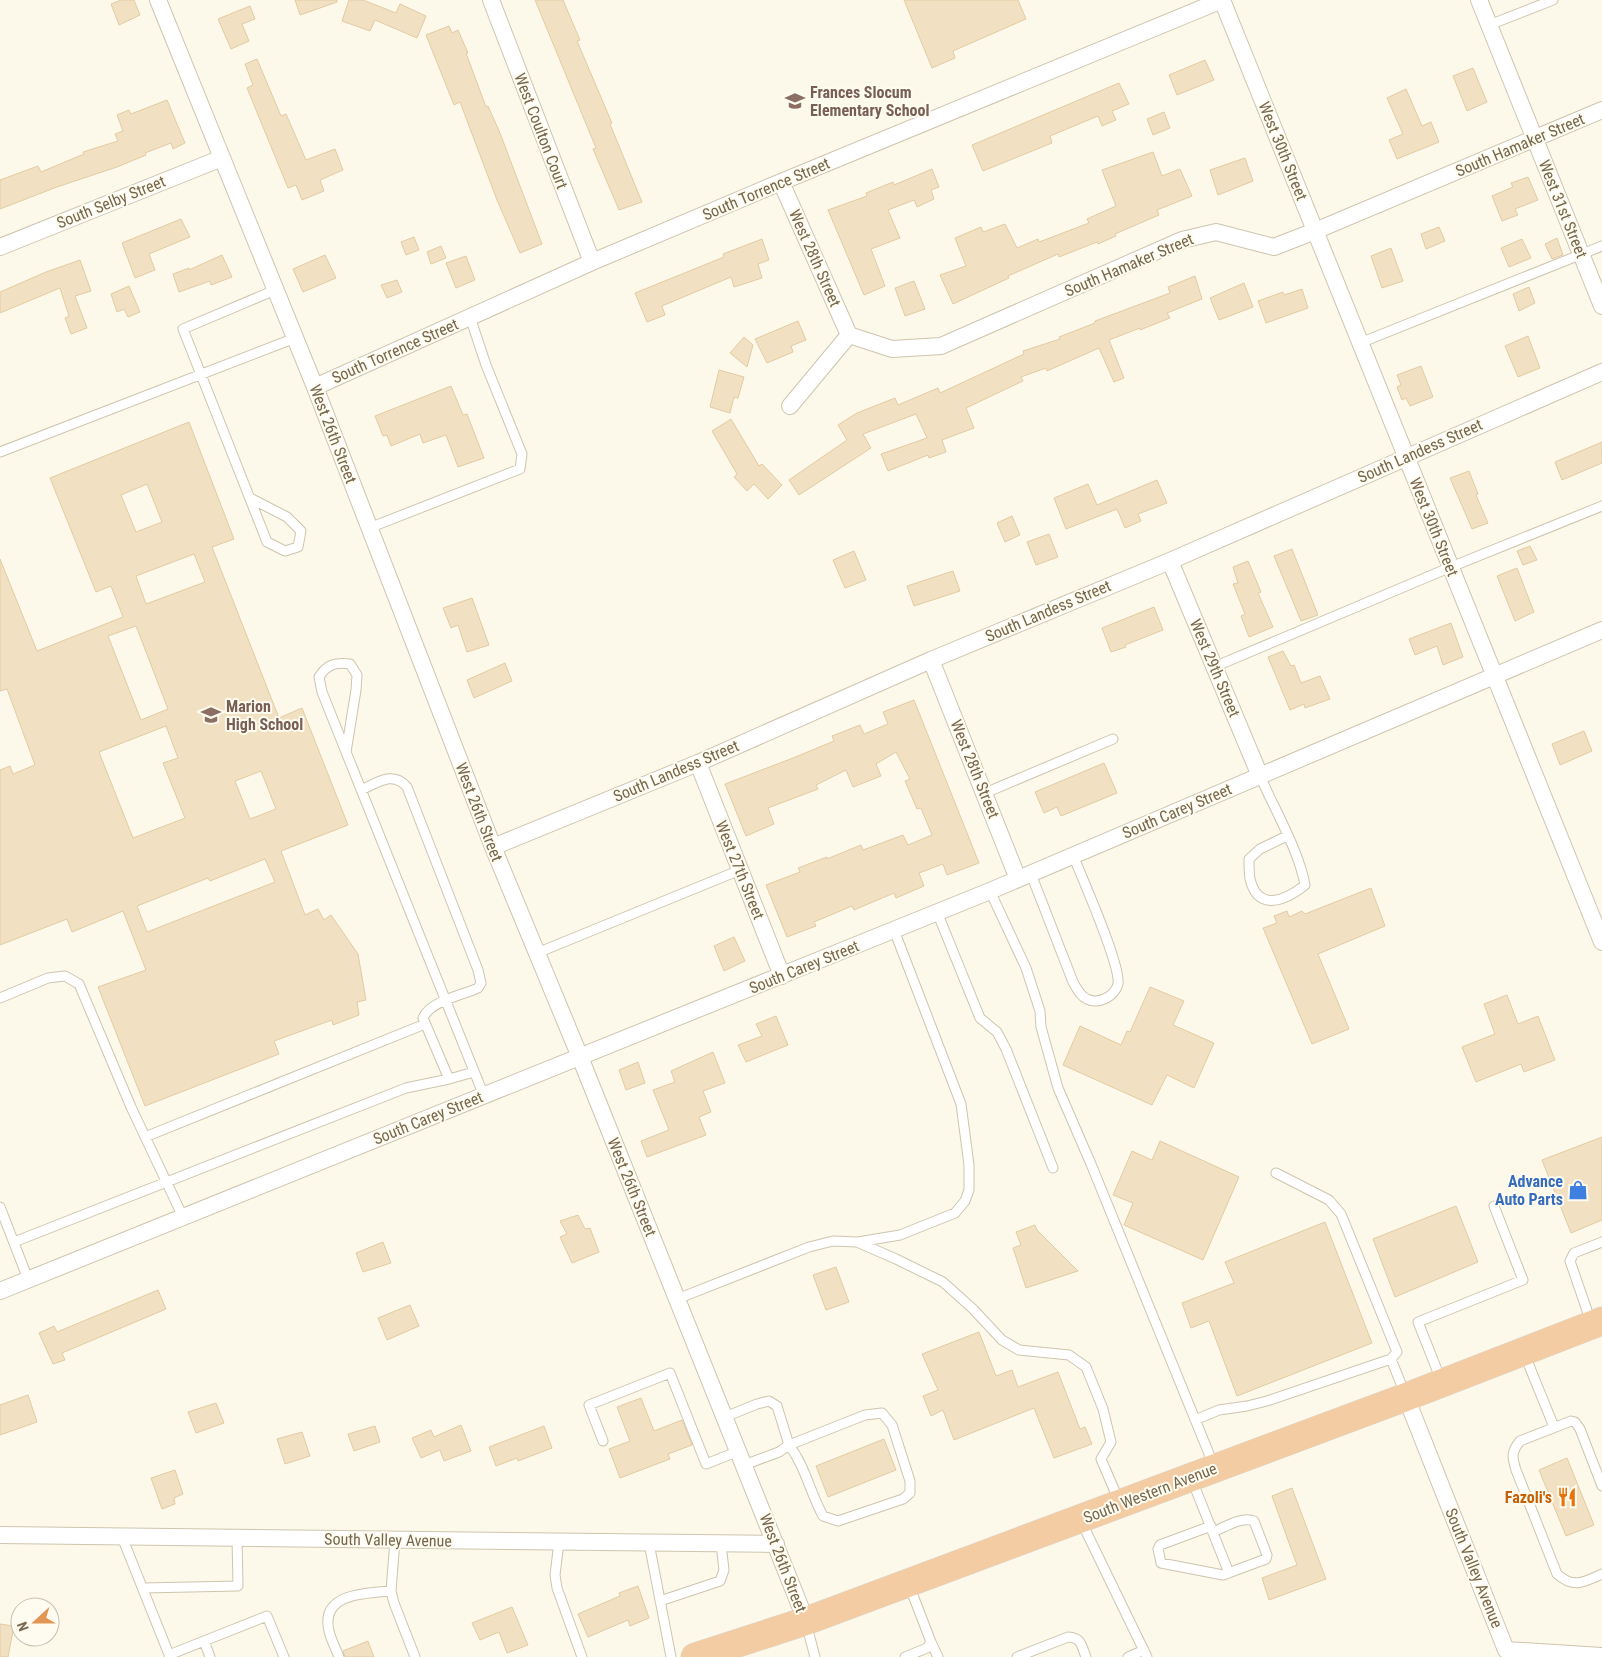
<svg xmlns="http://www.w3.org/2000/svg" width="1602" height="1657" viewBox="0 0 1602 1657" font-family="'Roboto Condensed',sans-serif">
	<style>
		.building { fill: #f1e0c2; stroke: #e3cba3; fill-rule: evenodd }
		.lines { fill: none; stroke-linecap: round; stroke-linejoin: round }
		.lane-casing { stroke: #cec5af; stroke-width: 11 }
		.street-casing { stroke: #cec5af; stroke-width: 18 }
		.highway-casing { stroke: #dcd7d1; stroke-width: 29 }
		.lane { stroke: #fff; stroke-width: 9 }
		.street { stroke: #fff; stroke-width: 16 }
		.highway { stroke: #f4cca3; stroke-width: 28 }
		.labels { text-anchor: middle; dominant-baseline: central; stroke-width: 4; stroke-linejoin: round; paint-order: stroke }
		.education-label { font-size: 16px; font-weight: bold; fill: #785e54; stroke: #fefcf0; text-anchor: start }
		.street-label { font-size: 16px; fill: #77664d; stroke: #fefcf0 }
		.shop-label { font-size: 16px; font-weight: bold; fill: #366cbe; stroke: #fefcf0; text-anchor: end }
		.food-label { font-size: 16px; font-weight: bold; fill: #c56008; stroke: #fefcf0; text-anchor: end }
	</style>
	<rect width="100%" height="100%" fill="#fcf9ea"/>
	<path class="building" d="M 121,0 L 134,0 L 140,15 L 119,25 L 111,4 Z
		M 295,0 L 337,0 L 337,2 L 300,15 Z
		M 349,0 L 363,0 L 396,13 L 400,4 L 426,16 L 417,38 L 375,20 L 370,31 L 342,21 Z
		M 535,0 L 563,0 L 580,40 L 577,41 L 612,123 L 610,124 L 642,202 L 619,210 L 593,149 L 596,148 Z
		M 904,0 L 1018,0 L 1026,19 L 953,51 L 955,58 L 932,68 Z
		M 250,6 L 255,19 L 242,24 L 249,41 L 231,49 L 218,19 Z
		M 449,26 L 452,33 L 458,30 L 468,53 L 466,53 L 486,107 L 488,106 L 500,133 L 542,244 L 520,253 L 497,200 L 460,102 L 454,105 L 426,35 Z
		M 257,59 L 281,116 L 286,114 L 306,160 L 335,149 L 343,170 L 320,180 L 324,191 L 302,200 L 296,185 L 288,188 L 247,88 L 253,85 L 245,64 Z
		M 1205,60 L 1214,80 L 1177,95 L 1169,75 Z
		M 1473,68 L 1487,102 L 1467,111 L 1453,76 Z
		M 1119,83 L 1129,104 L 1112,111 L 1116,120 L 1102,126 L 1098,116 L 1050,136 L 1052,143 L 983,171 L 972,145 Z
		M 1406,89 L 1422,126 L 1431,122 L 1439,142 L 1397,159 L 1389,140 L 1403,134 L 1387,98 Z
		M 167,100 L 185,143 L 173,149 L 171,143 L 145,153 L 146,155 L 117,167 L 57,187 L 0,209 L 0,180 L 38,166 L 41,172 L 84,154 L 83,152 L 118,141 L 115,134 L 123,131 L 117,115 L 129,110 L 131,114 Z
		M 1164,112 L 1170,128 L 1153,135 L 1147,119 Z
		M 1153,152 L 1162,176 L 1180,169 L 1192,196 L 1157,210 L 1159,215 L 1115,234 L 1116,236 L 1098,244 L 1097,242 L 1059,257 L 1058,254 L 1008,276 L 1009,278 L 953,304 L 940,275 L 966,266 L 955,238 L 981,227 L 983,232 L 1005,224 L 1017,248 L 1038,239 L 1039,242 L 1089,223 L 1087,219 L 1116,206 L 1102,170 Z
		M 1245,158 L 1253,181 L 1218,195 L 1210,170 Z
		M 932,169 L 939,187 L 931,190 L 934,199 L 917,207 L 914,200 L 888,210 L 900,238 L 871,249 L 885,286 L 864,295 L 828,210 L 867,196 L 866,193 L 893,182 L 894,185 Z
		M 1528,177 L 1538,200 L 1515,209 L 1518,215 L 1502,221 L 1492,196 L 1513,187 L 1511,183 Z
		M 181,219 L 190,237 L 149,254 L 155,270 L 135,278 L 122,243 Z
		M 1439,227 L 1445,241 L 1426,249 L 1421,234 Z
		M 414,237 L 419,250 L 406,255 L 401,242 Z
		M 1557,238 L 1563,255 L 1552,259 L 1545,244 Z
		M 762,239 L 769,260 L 758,264 L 762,278 L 734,287 L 731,277 L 662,306 L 665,315 L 647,322 L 635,293 L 724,257 L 723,254 Z
		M 1522,239 L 1531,258 L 1509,267 L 1501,248 Z
		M 441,246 L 446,258 L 431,264 L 427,252 Z
		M 1391,248 L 1403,281 L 1382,288 L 1371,256 Z
		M 222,255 L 232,277 L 211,285 L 210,281 L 179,292 L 173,274 L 189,268 L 189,270 Z
		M 325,255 L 336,278 L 303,292 L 293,269 Z
		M 466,256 L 475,280 L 456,288 L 446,263 Z
		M 80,260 L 91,291 L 75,296 L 87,328 L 71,334 L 65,318 L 69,316 L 60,288 L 0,313 L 0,292 L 46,272 Z
		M 1195,276 L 1202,299 L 1167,313 L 1170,318 L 1140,330 L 1140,328 L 1109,340 L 1124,378 L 1114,382 L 1099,348 L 1047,371 L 1046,368 L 1021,377 L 1023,381 L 966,408 L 974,428 L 942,440 L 946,452 L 929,458 L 928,455 L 888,471 L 881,454 L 927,438 L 916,414 L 863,434 L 871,448 L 799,495 L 789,480 L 847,440 L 838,425 L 857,413 L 895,398 L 898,405 L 938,388 L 940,393 L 1024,354 L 1023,351 L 1060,339 L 1059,337 L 1095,323 L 1095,321 L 1170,293 L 1168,287 Z
		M 397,280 L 402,292 L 387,298 L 381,285 Z
		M 914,281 L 925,309 L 905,316 L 895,288 Z
		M 1244,283 L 1253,307 L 1219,320 L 1210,298 Z
		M 129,286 L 140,312 L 128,317 L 124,309 L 117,312 L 111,294 Z
		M 1529,287 L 1535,303 L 1519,311 L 1513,294 Z
		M 1302,289 L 1308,308 L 1266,323 L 1258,301 L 1283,292 L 1284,295 Z
		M 798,321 L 806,340 L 791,346 L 793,352 L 767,363 L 755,339 Z
		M 1528,336 L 1540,368 L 1518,377 L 1505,346 Z
		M 744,337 L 753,345 L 747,367 L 730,353 Z
		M 1421,366 L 1433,397 L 1410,406 L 1406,398 L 1402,400 L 1397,387 L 1401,385 L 1397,375 Z
		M 719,370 L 744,377 L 738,398 L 734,397 L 730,413 L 710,407 Z
		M 451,386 L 463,415 L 467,414 L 484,458 L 458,467 L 446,435 L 423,443 L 420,434 L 391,446 L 387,435 L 383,436 L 375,416 Z
		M 731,419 L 759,466 L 762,464 L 782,485 L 768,499 L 754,484 L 747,491 L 734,477 L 737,474 L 712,431 Z
		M 189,422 L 234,539 L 212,547 L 279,718 L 302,708 L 348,825 L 281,851 L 305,915 L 318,909 L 324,920 L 331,915 L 358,954 L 366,1000 L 357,1002 L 359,1015 L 333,1025 L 332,1020 L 274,1041 L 279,1054 L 145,1106 L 98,987 L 146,970 L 123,911 L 72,932 L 67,919 L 0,945 L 0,770 L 10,766 L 13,774 L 35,765 L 7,689 L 0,691 L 0,559 L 37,651 L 123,617 L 111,586 L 96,592 L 50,478 ZM 147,484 L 162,522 L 136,532 L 121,495 ZM 194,554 L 205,582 L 146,604 L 136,576 ZM 136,626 L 168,709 L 141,720 L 108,636 ZM 166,726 L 178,758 L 163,763 L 185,818 L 133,838 L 99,752 ZM 261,771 L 276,809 L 250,819 L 235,781 ZM 265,859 L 275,882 L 147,932 L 137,906 L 208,878 L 210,881 Z
		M 1602,442 L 1602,463 L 1562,480 L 1555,462 Z
		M 1469,471 L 1478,494 L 1476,495 L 1488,523 L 1472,529 L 1450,478 Z
		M 1157,480 L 1167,503 L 1138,514 L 1141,521 L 1125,528 L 1117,509 L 1066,529 L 1054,498 L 1088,484 L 1097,505 Z
		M 1012,516 L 1020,535 L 1005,542 L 997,523 Z
		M 1049,534 L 1058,557 L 1036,565 L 1027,542 Z
		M 1530,546 L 1537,560 L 1523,565 L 1517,551 Z
		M 1292,549 L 1318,615 L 1301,621 L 1274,556 Z
		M 854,551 L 866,580 L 845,588 L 833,560 Z
		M 1248,561 L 1261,592 L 1258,593 L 1273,627 L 1249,637 L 1241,616 L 1245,614 L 1233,584 L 1238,583 L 1233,567 Z
		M 1517,568 L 1534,612 L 1515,621 L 1497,576 Z
		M 953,571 L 960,591 L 914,606 L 907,586 Z
		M 472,598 L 489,645 L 467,652 L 458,625 L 451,628 L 443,608 Z
		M 1154,607 L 1163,630 L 1125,645 L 1126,647 L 1111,652 L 1102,628 Z
		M 1451,623 L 1463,657 L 1443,665 L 1437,646 L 1415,655 L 1409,639 Z
		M 1283,651 L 1291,666 L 1294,665 L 1301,683 L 1320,676 L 1330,699 L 1305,708 L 1304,704 L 1290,710 L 1268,657 Z
		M 505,663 L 512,681 L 474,698 L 467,680 Z
		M 914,700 L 979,863 L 947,875 L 943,864 L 919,873 L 924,886 L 896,898 L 894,893 L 854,910 L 852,906 L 814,922 L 816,926 L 787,937 L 766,885 L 800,872 L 798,868 L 827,857 L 827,859 L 861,845 L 863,850 L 903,835 L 908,845 L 932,835 L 921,808 L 917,809 L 905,781 L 910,779 L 896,752 L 876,764 L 881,776 L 853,787 L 846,770 L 816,785 L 818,789 L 768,808 L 774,824 L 746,836 L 725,784 L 793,758 L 834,741 L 832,736 L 860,725 L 864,734 L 888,724 L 883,712 Z
		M 1584,731 L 1592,751 L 1560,765 L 1552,744 Z
		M 1104,763 L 1117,793 L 1061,816 L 1057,807 L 1044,813 L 1035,792 Z
		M 1371,888 L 1385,926 L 1318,954 L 1349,1029 L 1312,1044 L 1263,928 L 1277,923 L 1274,916 L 1287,911 L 1289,917 L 1302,911 L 1305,914 Z
		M 734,937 L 745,961 L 724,971 L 714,946 Z
		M 1150,987 L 1184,1001 L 1173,1025 L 1214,1043 L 1194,1088 L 1167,1075 L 1152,1105 L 1063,1065 L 1080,1026 L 1121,1045 L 1127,1031 L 1130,1032 Z
		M 1507,995 L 1518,1024 L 1538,1016 L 1555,1060 L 1524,1072 L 1521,1064 L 1476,1082 L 1462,1047 L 1495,1034 L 1484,1004 Z
		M 776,1016 L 788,1045 L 746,1062 L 738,1045 L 762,1036 L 756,1024 Z
		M 713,1052 L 725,1083 L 703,1091 L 711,1112 L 699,1117 L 706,1135 L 647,1157 L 641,1141 L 669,1130 L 653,1090 L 675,1082 L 671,1071 Z
		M 638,1062 L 645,1083 L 626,1090 L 619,1070 Z
		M 1602,1137 L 1602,1220 L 1571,1233 L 1542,1160 Z
		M 1160,1141 L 1239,1177 L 1203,1260 L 1124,1225 L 1133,1203 L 1113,1195 L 1132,1151 L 1152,1160 Z
		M 1456,1206 L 1478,1262 L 1395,1297 L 1373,1239 Z
		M 578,1215 L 585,1229 L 590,1228 L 599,1252 L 572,1263 L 560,1237 L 567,1234 L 560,1221 Z
		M 1325,1222 L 1372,1343 L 1237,1396 L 1209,1321 L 1191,1328 L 1182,1303 L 1234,1283 L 1225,1262 Z
		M 1035,1225 L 1037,1230 L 1078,1271 L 1026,1288 L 1013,1248 L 1021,1245 L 1016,1232 Z
		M 383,1242 L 391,1263 L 363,1272 L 356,1253 Z
		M 836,1267 L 849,1302 L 826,1310 L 813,1275 Z
		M 158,1290 L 166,1309 L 62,1353 L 65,1360 L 53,1364 L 39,1333 L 54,1326 L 57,1332 Z
		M 410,1305 L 419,1326 L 387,1340 L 378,1318 Z
		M 979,1332 L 996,1376 L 1012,1370 L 1018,1387 L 1058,1372 L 1080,1429 L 1085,1427 L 1092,1444 L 1054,1458 L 1034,1408 L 954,1440 L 943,1410 L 931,1416 L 923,1396 L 938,1390 L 922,1354 Z
		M 28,1395 L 37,1422 L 0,1435 L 0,1405 Z
		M 641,1398 L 654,1431 L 682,1420 L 692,1445 L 668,1454 L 670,1459 L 620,1478 L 609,1449 L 630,1441 L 617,1407 Z
		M 216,1403 L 224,1423 L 196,1433 L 188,1412 Z
		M 461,1425 L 471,1451 L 444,1461 L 440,1450 L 421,1458 L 412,1438 L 431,1430 L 434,1437 Z
		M 375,1426 L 380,1442 L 354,1451 L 348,1434 Z
		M 544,1426 L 552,1448 L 518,1461 L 517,1458 L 496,1466 L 489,1447 Z
		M 302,1432 L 310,1456 L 285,1464 L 277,1439 Z
		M 884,1439 L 896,1470 L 828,1497 L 816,1466 Z
		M 1567,1458 L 1594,1525 L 1566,1536 L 1539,1470 Z
		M 175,1470 L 183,1494 L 174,1498 L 175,1504 L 162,1509 L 151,1478 Z
		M 1292,1488 L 1326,1579 L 1269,1600 L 1262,1578 L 1297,1565 L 1272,1496 Z
		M 638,1586 L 649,1618 L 630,1626 L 628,1620 L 588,1637 L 578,1614 L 620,1596 L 619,1593 Z
		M 512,1607 L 528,1645 L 507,1653 L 499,1632 L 480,1640 L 472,1623 Z
		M 0,1624 L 14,1626 L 8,1657 L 0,1657 Z
		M 368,1641 L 374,1657 L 345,1657 L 343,1651 Z"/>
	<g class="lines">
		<defs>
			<path id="lane" d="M 1489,25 L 1553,0
				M 1360,343 L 1602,246
				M 0,452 L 295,338
				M 250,498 L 287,517 L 301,531 L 298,547 L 285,551 L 267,542 L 183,329 L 275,290
				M 369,528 L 520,469 L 522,454 L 486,365 L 470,317
				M 1214,667 L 1451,567 L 1602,506
				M 346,752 L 356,690 L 357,675 L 350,664 C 336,662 327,664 319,677 L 322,692 L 346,752 L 484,1096
				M 1260,776 C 1274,808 1299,851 1305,885 C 1285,901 1258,912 1250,879 C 1249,872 1249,865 1249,859 L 1260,849 L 1287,836
				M 361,790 C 377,783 393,770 407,787 L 478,970 L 481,983 L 478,988 C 463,995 430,1001 423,1018 L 449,1079 L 474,1072
				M 985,793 L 1113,739
				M 1031,874 L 1073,982 C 1077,989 1080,996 1087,999 C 1099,1005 1115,996 1118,984 C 1121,965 1082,878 1073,855
				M 990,891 L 1026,968 L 1040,1011 L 1041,1027 L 1058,1088 L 1091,1164 L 1214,1466
				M 937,912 L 980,1018 L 997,1032 L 1006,1049 L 1053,1168
				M 537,953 L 740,870
				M 0,998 L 48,978 L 65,976 L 79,984 L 131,1107 L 183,1217
				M 145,1137 L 425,1024
				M 1276,1173 L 1329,1200 L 1341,1214 L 1397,1352 L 1391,1359
				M 0,1207 L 28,1279
				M 14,1242 L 406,1088 L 449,1079
				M 858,1242 L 900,1235 L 955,1213 L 965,1201 L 969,1190 L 969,1165 L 961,1104 L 894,930
				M 677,1299 L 809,1247 L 833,1241 L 857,1242 L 896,1259 L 943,1282 L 973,1309 L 1002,1340 L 1019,1350 L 1069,1355 L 1086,1367 L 1103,1409 L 1111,1442 L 1101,1459 L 1119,1501
				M 1591,1322 L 1570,1261 L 1574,1253 L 1602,1242
				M 1524,1353 L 1554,1427
				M 1441,1380 L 1418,1322 L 1523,1280 L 1494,1206
				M 882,1413 L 892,1425 L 910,1481 L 910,1493 L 903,1499 L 838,1521 L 823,1516 C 810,1492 805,1466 789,1445 L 865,1415 Z
				M 725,1417 L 757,1404 L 769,1401 L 777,1406 L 789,1445 L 779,1452 L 744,1465
				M 1195,1420 L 1219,1410 L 1247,1406 L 1267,1401 L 1391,1359 L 1405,1394
				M 603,1441 L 589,1405 L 670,1373 L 706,1464 L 739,1451
				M 1192,1480 L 1229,1573
				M 1602,1486 L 1580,1429 L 1575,1422 L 1571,1421 L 1520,1441 C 1511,1452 1512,1457 1516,1470 L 1557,1574 C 1574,1589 1584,1582 1602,1574
				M 1081,1521 L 1147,1657
				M 1211,1526 L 1160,1545 L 1158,1549 L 1161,1563 L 1223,1575 L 1266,1559 L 1267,1555 L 1254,1521 C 1242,1516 1225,1527 1213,1532
				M 122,1537 L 170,1657
				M 395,1540 L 391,1591 L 394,1603 L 415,1657
				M 559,1542 L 555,1575 L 557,1588 L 582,1657
				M 649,1543 L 671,1657
				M 143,1588 L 238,1586 L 237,1538
				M 660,1601 L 720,1581 L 724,1570 L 721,1544
				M 806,1623 L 815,1657
				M 931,1642 L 938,1657
				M 169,1655 L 204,1641
				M 210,1657 L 204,1641 L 267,1616 L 284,1657
				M 339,1657 C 336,1649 331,1640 329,1631 C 320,1593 366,1593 391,1591
				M 905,1657 L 927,1648 L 931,1642 L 909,1585
				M 1017,1657 L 1068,1637 C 1082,1638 1081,1645 1086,1657
				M 1128,1657 L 1144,1650"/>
			<path id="street" d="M 158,0 L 315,387 L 493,847 L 580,1057 L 806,1621
				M 491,0 L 592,262
				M 1222,0 L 1602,942
				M 1479,0 L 1602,306
				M 781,182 L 849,335
				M 0,247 L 222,158
				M 849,335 L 892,349 L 941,346 L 1182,240 L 1216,232 L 1274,247 L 1315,231 L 1602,110
				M 315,387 L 592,262 L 781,182 L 1222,0
				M 790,406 L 849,335
				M 1170,561 L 1260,776
				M 931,660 L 1018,879
				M 698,763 L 782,976
				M 493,847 L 698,763 L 931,660 L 1170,561 L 1602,372
				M 0,1291 L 990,891 L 1602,630
				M 1406,1397 L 1506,1650 L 1602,1656
				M 0,1535 L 776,1544"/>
			<path id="highway" d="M 695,1657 L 806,1621 L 1406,1397 L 1602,1321"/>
		</defs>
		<use href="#lane" class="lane-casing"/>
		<use href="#street" class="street-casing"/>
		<use href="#highway" class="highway-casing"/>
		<use href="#lane" class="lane"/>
		<use href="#street" class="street"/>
		<use href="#highway" class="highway"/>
	</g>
	<defs>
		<symbol id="school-bare" viewBox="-9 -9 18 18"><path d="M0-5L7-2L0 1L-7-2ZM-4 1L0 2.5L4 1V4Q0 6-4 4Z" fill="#8d6e63" stroke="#fefcf0" stroke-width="2.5" paint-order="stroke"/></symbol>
		<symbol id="shop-bare" viewBox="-9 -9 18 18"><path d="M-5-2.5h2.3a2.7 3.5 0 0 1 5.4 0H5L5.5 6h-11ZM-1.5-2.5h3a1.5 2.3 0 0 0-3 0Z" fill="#3f7fe0" stroke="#fefcf0" stroke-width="2.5" paint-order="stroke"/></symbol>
		<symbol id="restaurant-bare" viewBox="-9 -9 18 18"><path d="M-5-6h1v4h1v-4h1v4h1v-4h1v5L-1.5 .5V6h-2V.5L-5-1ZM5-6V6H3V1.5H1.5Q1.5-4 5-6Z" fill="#e8710a" stroke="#fefcf0" stroke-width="2.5" paint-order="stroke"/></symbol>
	</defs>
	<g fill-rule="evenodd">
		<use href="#school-bare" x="781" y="87" width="28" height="28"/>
		<use href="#school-bare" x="197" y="701" width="28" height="28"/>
		<use href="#shop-bare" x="1564" y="1176" width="28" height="28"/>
		<use href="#restaurant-bare" x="1553" y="1483" width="28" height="28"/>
	</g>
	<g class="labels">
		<g class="education-label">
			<text x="810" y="92">Frances Slocum<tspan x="810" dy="18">Elementary School</tspan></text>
			<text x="226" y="706">Marion<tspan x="226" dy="18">High School</tspan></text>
		</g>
		<g class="street-label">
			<text transform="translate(541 131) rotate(69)">West Coulton Court</text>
			<text transform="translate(1520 145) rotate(-23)">South Hamaker Street</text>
			<text transform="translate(1283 151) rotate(68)">West 30th Street</text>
			<text transform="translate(766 189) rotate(-23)">South Torrence Street</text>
			<text transform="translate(111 202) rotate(-22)">South Selby Street</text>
			<text transform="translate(1563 209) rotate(68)">West 31st Street</text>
			<text transform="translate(815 258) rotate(66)">West 28th Street</text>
			<text transform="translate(1129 265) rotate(-23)">South Hamaker Street</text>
			<text transform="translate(395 351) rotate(-24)">South Torrence Street</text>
			<text transform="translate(333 434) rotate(69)">West 26th Street</text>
			<text transform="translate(1420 451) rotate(-24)">South Landess Street</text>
			<text transform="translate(1434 527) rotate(68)">West 30th Street</text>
			<text transform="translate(1048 611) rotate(-23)">South Landess Street</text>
			<text transform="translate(1215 668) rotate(67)">West 29th Street</text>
			<text transform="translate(975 769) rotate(68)">West 28th Street</text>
			<text transform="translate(676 771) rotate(-23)">South Landess Street</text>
			<text transform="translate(1177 811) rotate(-23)">South Carey Street</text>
			<text transform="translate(479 812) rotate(69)">West 26th Street</text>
			<text transform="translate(740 870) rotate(68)">West 27th Street</text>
			<text transform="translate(804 967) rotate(-22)">South Carey Street</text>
			<text transform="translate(428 1118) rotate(-22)">South Carey Street</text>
			<text transform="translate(632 1187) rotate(68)">West 26th Street</text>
			<text transform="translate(1150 1493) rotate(-21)">South Western Avenue</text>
			<text transform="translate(388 1540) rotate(1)">South Valley Avenue</text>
			<text transform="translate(783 1563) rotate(69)">West 26th Street</text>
			<text transform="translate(1474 1568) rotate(68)">South Valley Avenue</text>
		</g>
		<g class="shop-label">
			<text x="1563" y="1181">Advance<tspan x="1563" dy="18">Auto Parts</tspan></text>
		</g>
		<g class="food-label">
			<text x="1552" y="1497">Fazoli's</text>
		</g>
	</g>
	<g transform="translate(35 1622) rotate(249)"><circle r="24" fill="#fefcf0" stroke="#c8c0af"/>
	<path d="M0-4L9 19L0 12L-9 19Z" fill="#e19654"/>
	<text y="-8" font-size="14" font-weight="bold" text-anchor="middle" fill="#77664d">N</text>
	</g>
</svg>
